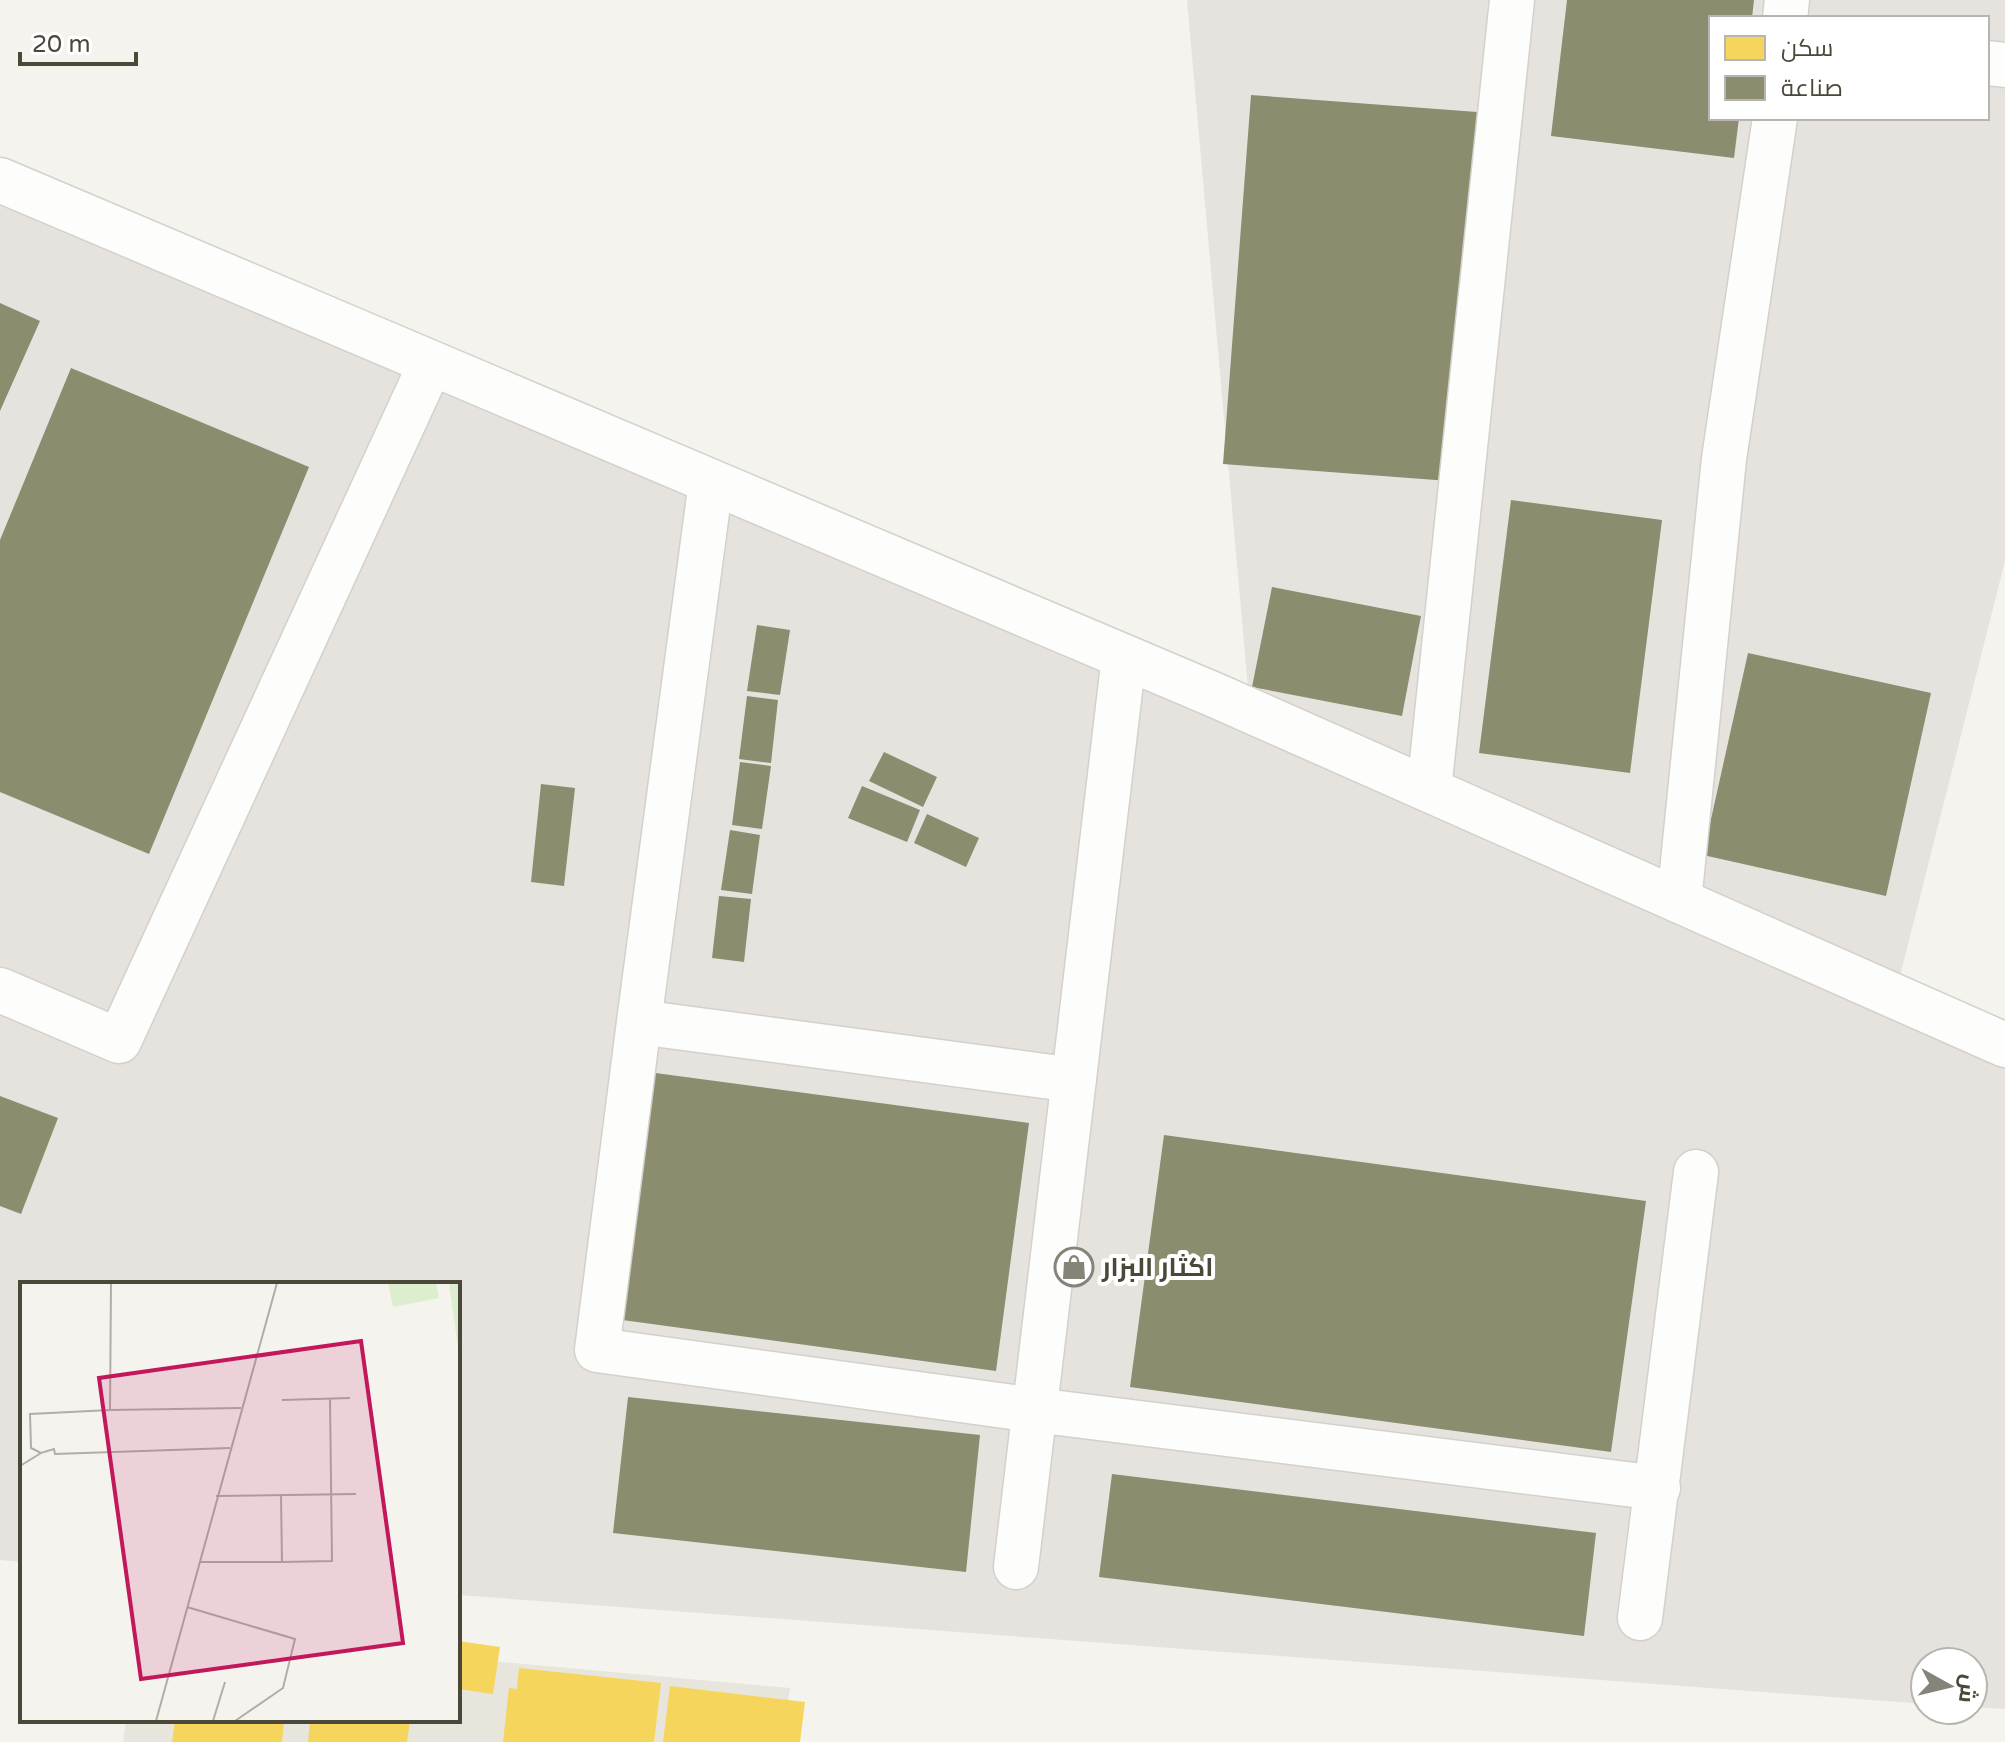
<svg xmlns="http://www.w3.org/2000/svg" width="2005" height="1742" viewBox="0 0 2005 1742" font-family="'Varela Round',Cairo,sans-serif">
	<style>
		.residential { fill: #e7e5dc }
		.industrial { fill: #e6e3de; fill-rule: evenodd }
		.homes { fill: #f6d55c }
		.industry { fill: #8c8c6e }
		.lines { fill: none; stroke-linecap: round; stroke-linejoin: round }
		.minor-casing { stroke: #d2d1cb; stroke-width: 47 }
		.minor { stroke: #fdfdfc; stroke-width: 44 }
		.labels { text-anchor: middle; dominant-baseline: central; stroke-width: 8; stroke-linejoin: round; paint-order: stroke }
		.poi-label { font-size: 26px; font-weight: bold; fill: #4b4739; stroke: #fff; text-anchor: start }
		.inset-road { fill: none; stroke: #b0aea6; stroke-width: 2 }
		.view { fill: #c2185b; fill-opacity: 0.15; stroke: #c2185b; stroke-width: 4 }
		.inset-edge { fill: none; stroke: #4b4739; stroke-width: 4 }
	</style>
	<rect width="100%" height="100%" fill="#f4f3ee"/>
	<path class="residential" d="M 458,1658 L 790,1688 L 782,1742 L 123,1742 L 126,1720 L 458,1720 Z"/>
	<path class="industrial" d="M 1187,0 L 2005,0 L 2005,561 L 1895,996 L 1250,711 ZM 1711,18 L 1987,18 L 1987,118 L 1711,118 Z
		M 0,180 L 2005,1046 L 2005,1709 L 1973,1707 L 1973,1662 L 1925,1662 L 1925,1704 L 458,1595 L 458,1284 L 22,1284 L 22,1562 L 0,1560 Z"/>
	<path class="homes" d="M 458,1641 L 500,1647 L 493,1694 L 458,1689 Z
		M 519,1668 L 661,1683 L 654,1742 L 503,1742 L 509,1688 L 517,1689 Z
		M 670,1686 L 805,1702 L 800,1742 L 663,1742 Z
		M 175,1720 L 284,1720 L 282,1742 L 172,1742 Z
		M 310,1720 L 410,1720 L 407,1742 L 308,1742 Z"/>
	<path class="industry" d="M 1567,0 L 1754,0 L 1752,18 L 1711,18 L 1711,118 L 1739,118 L 1734,158 L 1551,136 Z
		M 1251,95 L 1477,112 L 1449,481 L 1223,464 Z
		M 0,303 L 40,321 L 0,411 Z
		M 71,368 L 309,467 L 149,854 L 0,792 L 0,540 Z
		M 1511,500 L 1662,520 L 1630,773 L 1479,753 Z
		M 1272,587 L 1421,616 L 1402,716 L 1252,687 Z
		M 757,625 L 790,630 L 780,695 L 747,691 Z
		M 1748,653 L 1931,693 L 1886,896 L 1703,855 Z
		M 747,696 L 778,700 L 771,763 L 739,759 Z
		M 884,752 L 937,777 L 923,807 L 869,781 Z
		M 740,762 L 771,766 L 762,829 L 732,825 Z
		M 541,784 L 575,788 L 564,886 L 531,882 Z
		M 862,786 L 920,810 L 907,842 L 848,818 Z
		M 927,814 L 979,838 L 966,867 L 914,843 Z
		M 730,830 L 760,835 L 752,894 L 721,890 Z
		M 719,896 L 751,899 L 744,962 L 712,958 Z
		M 648,1072 L 1029,1123 L 996,1371 L 615,1319 Z
		M 0,1096 L 58,1118 L 21,1214 L 0,1206 Z
		M 1164,1135 L 1646,1201 L 1611,1452 L 1130,1387 Z
		M 628,1397 L 980,1435 L 966,1572 L 613,1533 Z
		M 1112,1474 L 1596,1533 L 1584,1636 L 1099,1577 Z"/>
	<g class="lines">
		<defs>
			<path id="minor" d="M 1785,18 L 1787,0
				M 1987,63 L 2005,65
				M 0,180 L 1217,696 L 2005,1045
				M 711,482 L 639,1022 L 1074,1080
				M 1429,790 L 1512,0
				M 1679,901 L 1724,459 L 1775,118
				M 0,990 L 119,1041 L 431,363
				M 639,1022 L 597,1350 L 1035,1410 L 1658,1488
				M 1016,1567 L 1124,657
				M 1640,1618 L 1696,1172"/>
		</defs>
		<use href="#minor" class="minor-casing"/>
		<use href="#minor" class="minor"/>
	</g>
	<defs>
		<symbol id="shop-ring" viewBox="-11 -11 22 22"><circle r="9.5" fill="#fff" stroke="#868378" stroke-width="1.5"/><path d="M-5-2.5h2.3a2.7 3.5 0 0 1 5.4 0H5L5.5 6h-11ZM-1.5-2.5h3a1.5 2.3 0 0 0-3 0Z" fill="#868378"/></symbol>
	</defs>
	<g fill-rule="evenodd">
		<use href="#shop-ring" x="1052" y="1245" width="44" height="44"/>
	</g>
	<g class="labels">
		<g class="poi-label">
			<text x="1102" y="1267">اكثار البزار</text>
		</g>
	</g>
	<g transform="translate(20 1282)">
		<rect width="440" height="440" fill="#f4f3ee"/>
		<path d="M 368,1 L 416,1 L 419,16 L 373,25 ZM 429,1 L 440,1 L 440,80 Z" fill="#ddeecf"/>
		<path class="inset-road" d="M 91,1 L 90,128 L 221,126M 262,118 L 330,116M 90,128 L 10,132 L 11,166 L 21,171 L 34,167 L 35,172 L 210,166M 0,184 L 21,171M 196,214 L 336,212M 179,280 L 262,280 L 261,213M 262,280 L 312,279 L 310,117M 167,325 L 275,357 L 263,406 L 215,439M 136,439 L 257,1M 193,439 L 205,400"/>
		<path class="view" d="M 341,59 L 383,361 L 121,397 L 79,96 Z"/>
		<rect width="440" height="440" class="inset-edge"/>
	</g>
	<rect x="1709" y="16" width="280" height="104" fill="#ffffff" stroke="#b7b5b0" stroke-width="2"/>
	<rect x="1725" y="36" width="40" height="24" fill="#f6d55c" stroke="#b7b5b0" stroke-width="2"/>
	<text x="1781" y="56" font-size="24" fill="#4b4739">سكن</text>
	<rect x="1725" y="76" width="40" height="24" fill="#8c8c6e" stroke="#b7b5b0" stroke-width="2"/>
	<text x="1781" y="96" font-size="24" fill="#4b4739">صناعة</text>
	<g transform="translate(1949 1686) rotate(98)"><circle r="38" fill="#ffffff" stroke="#b7b5b0" stroke-width="2"/>
	<path d="M0-6L14 30L0 20L-14 30Z" fill="#868378"/>
	<text y="-12" font-size="22" font-weight="bold" text-anchor="middle" fill="#4b4739">ش</text>
	</g>
	<path d="M20 52v12h116v-12" fill="none" stroke="#4b4739" stroke-width="4"/>
	<text x="32" y="52" font-size="24" fill="#4b4739" stroke="#ffffff" stroke-width="6" paint-order="stroke">20 m</text>
</svg>
